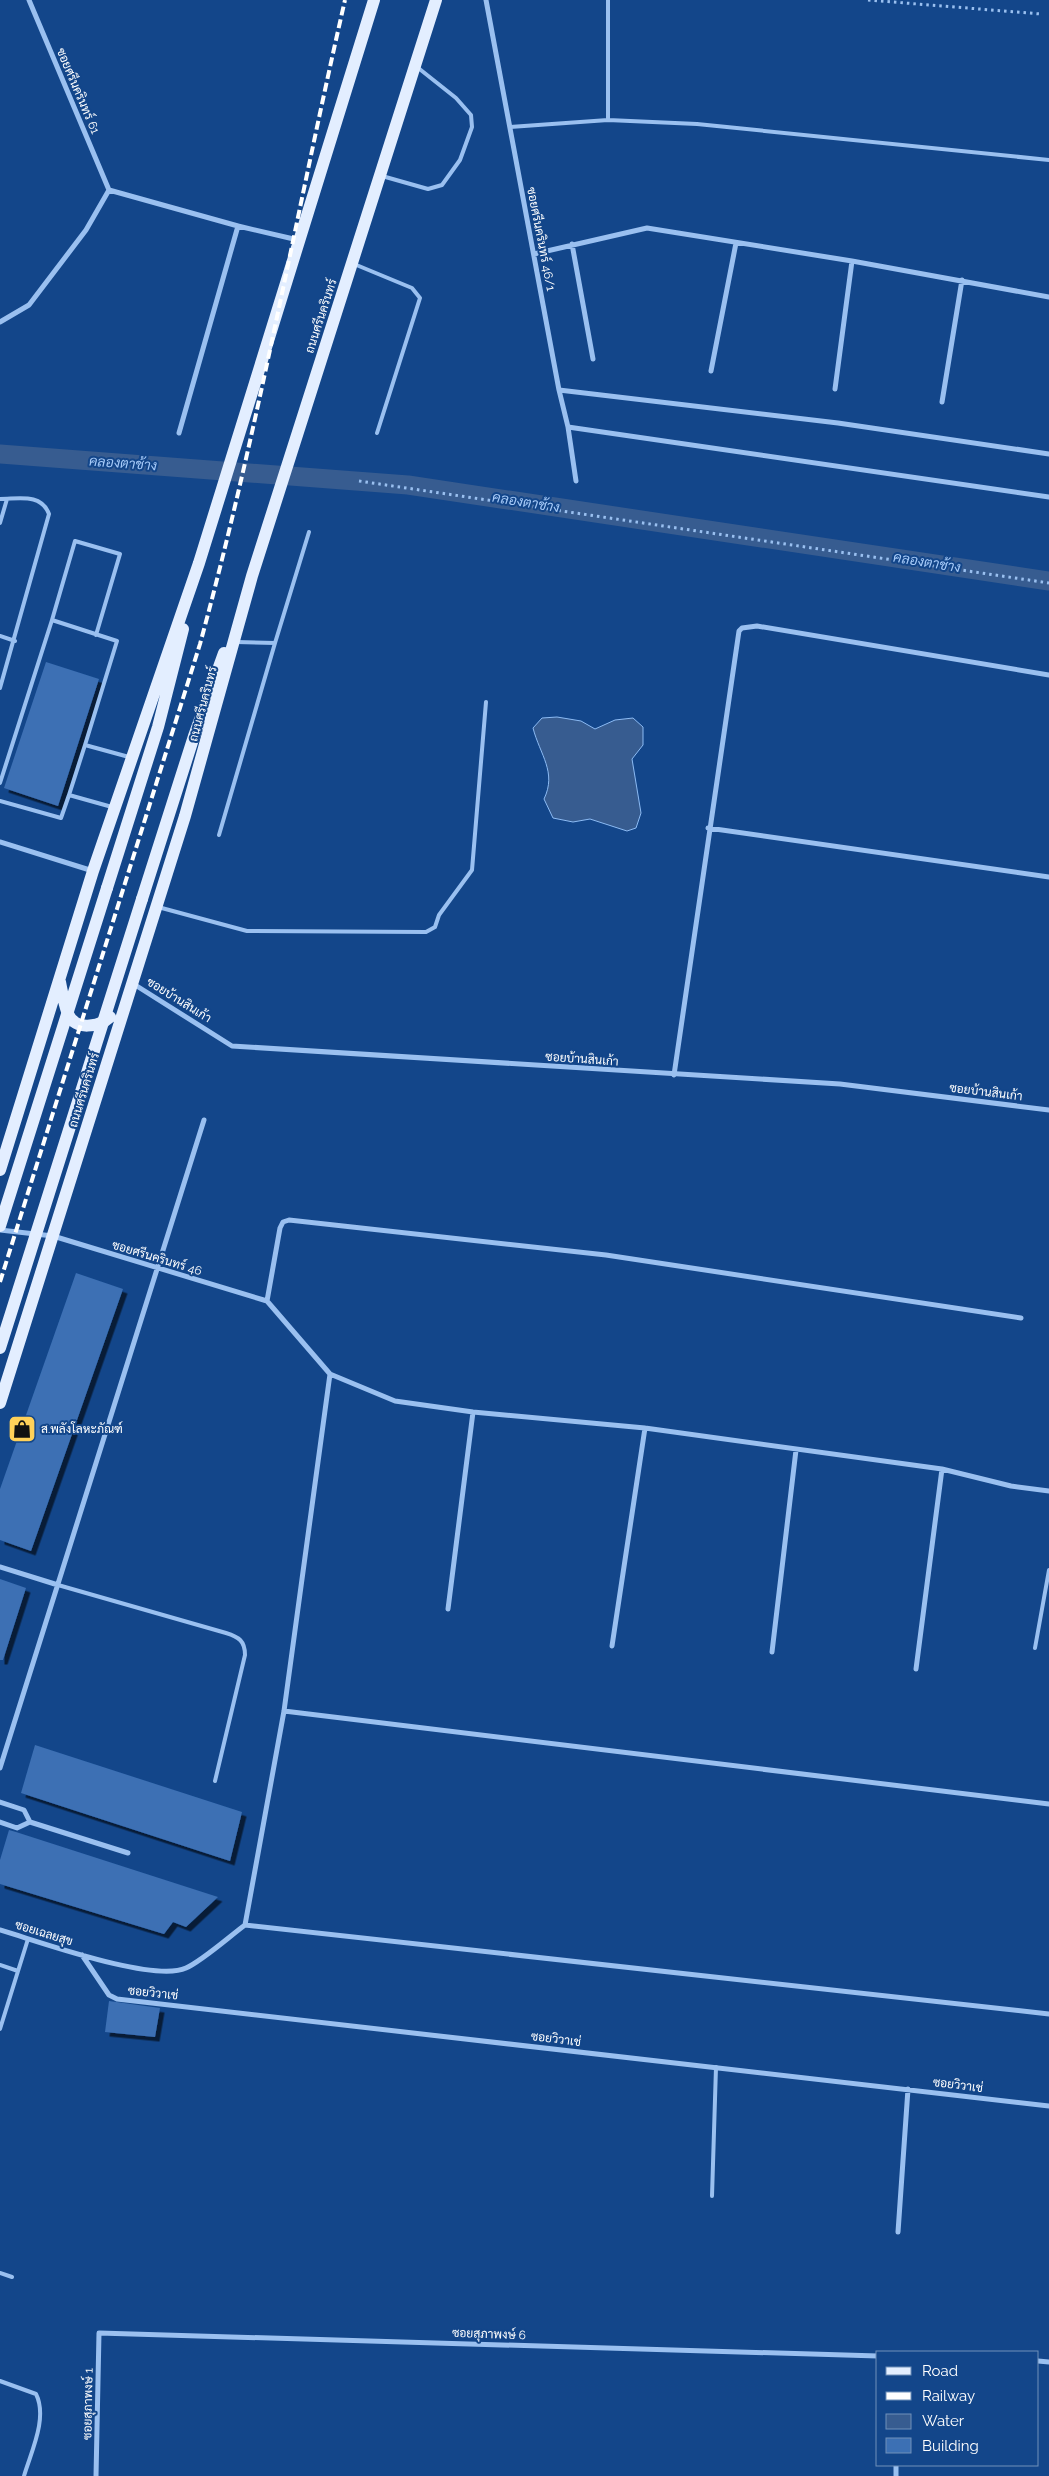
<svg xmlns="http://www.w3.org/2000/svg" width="1049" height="2476" viewBox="0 0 1049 2476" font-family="Raleway,Sarabun,sans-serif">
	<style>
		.water { fill: #375c90; stroke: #8cbbf4 }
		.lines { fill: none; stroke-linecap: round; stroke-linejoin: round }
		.canal { stroke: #375c90; stroke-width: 19 }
		.building { fill: #3c70b4; filter: url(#shadow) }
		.path { stroke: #9ac0f0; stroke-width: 3; stroke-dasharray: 2.5 4; stroke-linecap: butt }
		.lane { stroke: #9ac0f0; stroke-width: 4 }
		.street { stroke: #9ac0f0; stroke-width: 5 }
		.primary { stroke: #e3eeff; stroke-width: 12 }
		.rail { stroke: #fff; stroke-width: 4; stroke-dasharray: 9 4; stroke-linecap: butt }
		.primary-bridge { stroke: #e3eeff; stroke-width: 12 }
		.labels { text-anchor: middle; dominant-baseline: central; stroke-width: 4; stroke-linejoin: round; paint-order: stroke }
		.street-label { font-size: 12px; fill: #fff; stroke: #13468a }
		.poi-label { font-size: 12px; fill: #fff; stroke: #13468a; text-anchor: start }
		.water-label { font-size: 14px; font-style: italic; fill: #a6caf8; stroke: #13468a }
	</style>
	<defs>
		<filter id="shadow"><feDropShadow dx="4.5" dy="4.5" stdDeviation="0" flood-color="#0009"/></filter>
	</defs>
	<rect width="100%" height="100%" fill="#13468a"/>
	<path class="water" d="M 557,717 L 581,721 L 595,729 L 615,720 L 633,718 L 643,727 L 643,745 L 632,759 L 641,813 L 636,828 L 627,831 L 590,819 L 573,822 L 553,818 L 544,799 C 557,772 540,755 533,728 L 542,718 Z"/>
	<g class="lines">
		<path class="canal" d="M 0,454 L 408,485 L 1049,581"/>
	</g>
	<path class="building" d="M 46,662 L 99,679 L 58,806 L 4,788 Z
		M 76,1273 L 123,1289 L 31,1551 L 0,1540 L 0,1489 Z
		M 0,1579 L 26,1588 L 3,1660 L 0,1660 Z
		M 35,1745 L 242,1812 L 230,1861 L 21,1793 Z
		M 9,1830 L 16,1832 L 218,1897 L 186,1927 L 173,1922 L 164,1934 L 0,1884 L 0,1860 Z
		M 109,2001 L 160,2008 L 155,2037 L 105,2032 Z"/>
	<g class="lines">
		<path class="path" d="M 868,0 L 1041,14
			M 359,481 L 1049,583"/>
		<path class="lane" d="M 608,120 L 608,0
			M 510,127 L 608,120 L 697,124 L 1049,160
			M 382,176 L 428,189 L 442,185 L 460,160 L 472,127 L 471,115 L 456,98 L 417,67
			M 354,264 L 412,288 L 420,298 L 377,433
			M 0,499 C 19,499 41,493 49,514 L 0,688
			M 0,523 L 7,499
			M 52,620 L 75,541 L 120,554 L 96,635
			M 0,636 L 15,641
			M 236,642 L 275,643 L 309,532
			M 0,783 L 52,620 L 117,641 L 85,745 L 129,757
			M 69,795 L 85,745
			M 0,801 L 61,818 L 69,795 L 112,807
			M 219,835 L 275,643
			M 158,907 L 247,931 L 426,932 L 435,927 L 439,915 L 472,870 L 486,702
			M 58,1585 L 226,1633 C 239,1637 245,1641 245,1655 L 215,1781
			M 1035,1648 L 1049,1570
			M 0,1965 L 18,1971
			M 0,2029 L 28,1939
			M 712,2196 L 716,2067
			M 0,2273 L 12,2277
			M 0,2381 L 36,2394 C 48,2418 31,2452 24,2476"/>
		<path class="street" d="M 29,0 L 109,190 L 238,226 L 298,240
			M 486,0 L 559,390 L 568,427 L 576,481
			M 572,244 L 593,359
			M 534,254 L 647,228 L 852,261 L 1049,297
			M 0,322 L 29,305 L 86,230 L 109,190
			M 711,371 L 736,243
			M 835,389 L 852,261
			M 559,390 L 838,423 L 1049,454
			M 942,402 L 962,280
			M 568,427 L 1049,497
			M 179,433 L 238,226
			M 708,828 L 1049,877
			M 0,842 L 93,871
			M 132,983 L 232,1046 L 840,1084 L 1049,1110
			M 674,1075 L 739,631 L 742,628 L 757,626 L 1049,675
			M 0,1230 L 53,1236 L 267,1301 L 330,1374 L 395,1401 L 473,1412 L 645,1428 L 942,1469 L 1011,1486 L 1049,1491
			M 267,1301 L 280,1228 L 283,1222 L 289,1220 L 606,1255 L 1021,1318
			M 0,1567 L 58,1585
			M 448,1609 L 473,1412
			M 612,1646 L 645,1428
			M 772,1652 L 796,1450
			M 916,1669 L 942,1469
			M 284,1711 L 1049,1804
			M 0,1768 L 204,1120
			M 0,1802 L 24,1810 L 30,1822
			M 0,1822 L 17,1828 L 30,1822 L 128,1853
			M 245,1925 L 1049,2014
			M 0,1930 C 38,1941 153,1983 186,1968 C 202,1961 230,1936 245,1925 L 284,1711 L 330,1374
			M 82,1955 L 109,1995 L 117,1999 L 1049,2106
			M 898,2232 L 908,2089
			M 1038,2361 L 1049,2362
			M 96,2476 L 99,2333 L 878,2356
			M 896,2476 L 896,2465"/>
		<path class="primary" d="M 107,888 L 158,727 L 183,629
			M 142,899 L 194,736 L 224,653
			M 60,982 C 62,992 64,1004 68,1014 C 75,1031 99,1027 110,1017
			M 0,1170 L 93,871 L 199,563 L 374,0
			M 0,1403 L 185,816 L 252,576 L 436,0"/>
		<path class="rail" d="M 0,1282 L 200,644 C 258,431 296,214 345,0"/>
		<path class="primary-bridge" d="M 0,1226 L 107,888
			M 0,1348 L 142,899"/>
	</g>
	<defs>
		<symbol id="shop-square" viewBox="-11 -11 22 22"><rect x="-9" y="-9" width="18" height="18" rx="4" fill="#ffd159" stroke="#13468a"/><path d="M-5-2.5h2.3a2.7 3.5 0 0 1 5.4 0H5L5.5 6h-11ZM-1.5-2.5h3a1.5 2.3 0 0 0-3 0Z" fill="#111"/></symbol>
	</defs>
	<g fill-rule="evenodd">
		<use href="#shop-square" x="6" y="1413" width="32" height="32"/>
	</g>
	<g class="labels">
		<g class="street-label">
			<text transform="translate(78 91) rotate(67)">ซอยศรีนครินทร์ 61</text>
			<text transform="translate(541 239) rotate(79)">ซอยศรีนครินทร์ 46/1</text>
			<text transform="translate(321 316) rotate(-72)">ถนนศรีนครินทร์</text>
			<text transform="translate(203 704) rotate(-75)">ถนนศรีนครินทร์</text>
			<text transform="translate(179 1000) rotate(32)">ซอยบ้านสินเก้า</text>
			<text transform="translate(582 1059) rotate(4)">ซอยบ้านสินเก้า</text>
			<text transform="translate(84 1090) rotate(-73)">ถนนศรีนครินทร์</text>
			<text transform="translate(986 1092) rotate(7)">ซอยบ้านสินเก้า</text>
			<text transform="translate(157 1258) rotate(17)">ซอยศรีนครินทร์ 46</text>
			<text transform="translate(44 1933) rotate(17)">ซอยเฉลยสุข</text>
			<text transform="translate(153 1993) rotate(6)">ซอยวิวาเช่</text>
			<text transform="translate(556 2039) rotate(7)">ซอยวิวาเช่</text>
			<text transform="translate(958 2085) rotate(7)">ซอยวิวาเช่</text>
			<text transform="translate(489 2334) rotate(2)">ซอยสุภาพงษ์ 6</text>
			<text transform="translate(88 2404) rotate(-89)">ซอยสุภาพงษ์ 1</text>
		</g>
		<g class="poi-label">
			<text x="41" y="1429">ส.พลังโลหะภัณฑ์</text>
		</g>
		<g class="water-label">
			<text transform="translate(123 463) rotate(4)">คลองตาช้าง</text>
			<text transform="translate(526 502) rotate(9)">คลองตาช้าง</text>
			<text transform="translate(927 562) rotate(9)">คลองตาช้าง</text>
		</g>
	</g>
	<rect x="876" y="2351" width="162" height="115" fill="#13468a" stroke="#7190b9"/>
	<rect x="886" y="2367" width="25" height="8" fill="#e3eeff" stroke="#7190b9"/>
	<text x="922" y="2376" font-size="15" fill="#ffffff">Road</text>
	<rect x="886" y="2392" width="25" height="8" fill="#ffffff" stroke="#7190b9"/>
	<text x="922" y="2401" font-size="15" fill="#ffffff">Railway</text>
	<rect x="886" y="2414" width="25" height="15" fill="#375c90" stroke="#7190b9"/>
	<text x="922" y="2426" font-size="15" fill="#ffffff">Water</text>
	<rect x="886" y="2438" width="25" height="15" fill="#3c70b4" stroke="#7190b9"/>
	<text x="922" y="2451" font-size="15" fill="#ffffff">Building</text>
</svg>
